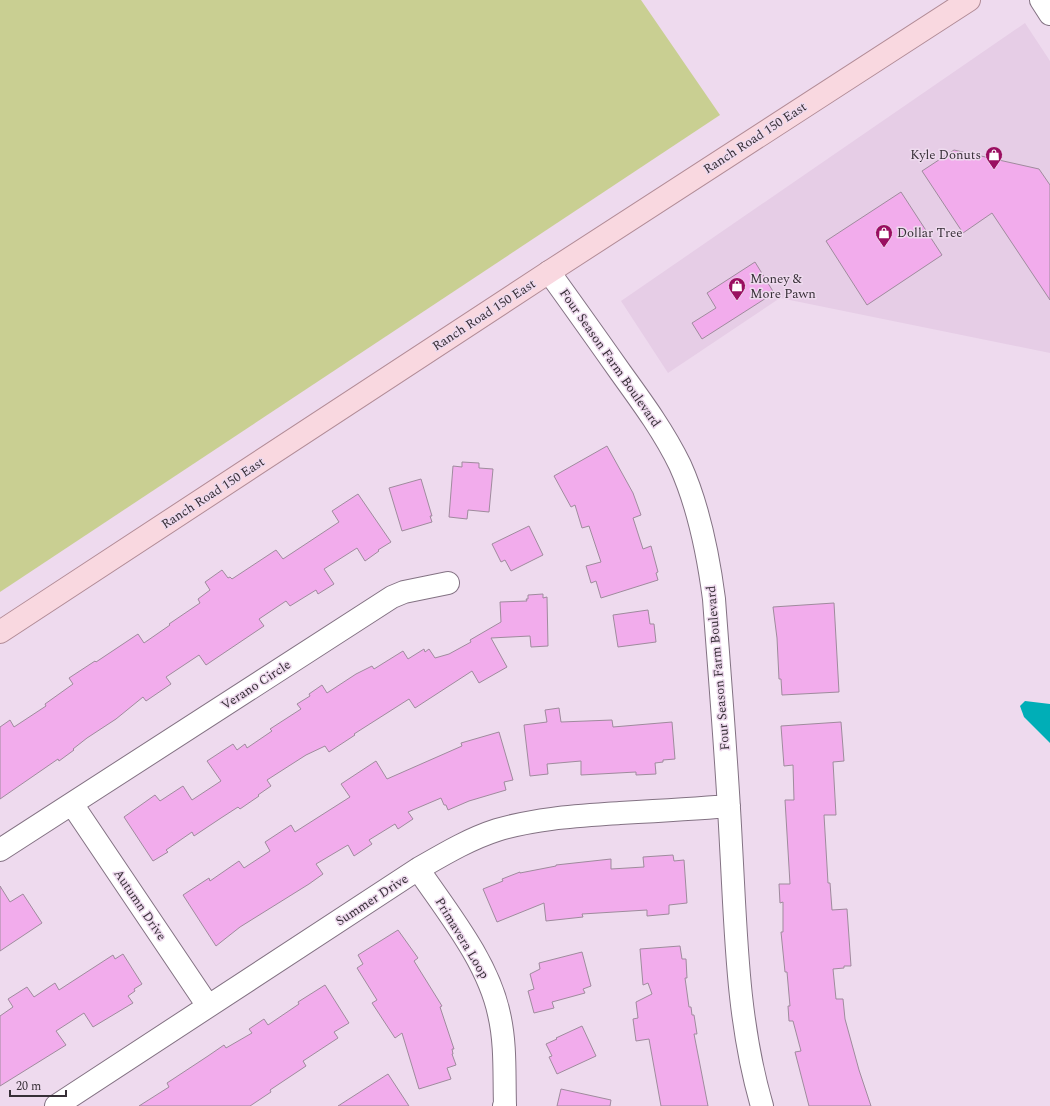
<svg xmlns="http://www.w3.org/2000/svg" width="1050" height="1106" viewBox="0 0 1050 1106" font-family="Spectral,serif">
	<style>
		.built { fill: #e6cde6 }
		.green { fill: #c9cf92 }
		.water { fill: #00aeb7 }
		.building { fill: #f2acec; stroke: #9f8b9d }
		.lines { fill: none; stroke-linecap: round; stroke-linejoin: round }
		.minor-casing { stroke: #837283; stroke-width: 24 }
		.major-casing { stroke: #b28c97; stroke-width: 24 }
		.minor { stroke: #fff; stroke-width: 22 }
		.major { stroke: #f9d8e0; stroke-width: 22 }
		.labels { text-anchor: middle; dominant-baseline: central; stroke-width: 3; stroke-linejoin: round; paint-order: stroke }
		.street-label { font-size: 13px; fill: #372f37; stroke: #eedaee }
		.poi-label { font-size: 13px; fill: #372f37; stroke: #eedaee; text-anchor: start }
	</style>
	<rect width="100%" height="100%" fill="#eedaee"/>
	<path class="built" d="M 1025,23 L 1050,61 L 1050,353 L 780,298 L 668,373 L 621,301 Z"/>
	<path class="green" d="M 0,0 L 641,0 L 720,115 L 0,592 Z"/>
	<path class="water" d="M 1025,701 L 1050,704 L 1050,743 L 1024,717 L 1020,706 Z"/>
	<path class="building" d="M 954,150 L 1039,169 L 1050,185 L 1050,300 L 992,213 L 963,233 L 922,171 Z
		M 901,192 L 942,255 L 867,305 L 826,241 Z
		M 755,262 L 774,293 L 702,339 L 692,323 L 716,308 L 707,293 Z
		M 607,446 L 633,493 L 641,515 L 633,518 L 643,549 L 651,546 L 658,572 L 656,573 L 658,580 L 601,598 L 596,581 L 591,583 L 586,566 L 601,562 L 589,526 L 582,528 L 575,505 L 571,507 L 554,476 Z
		M 462,462 L 479,463 L 479,468 L 493,469 L 489,512 L 468,510 L 467,519 L 449,517 L 453,466 L 462,467 Z
		M 421,479 L 432,516 L 430,516 L 432,522 L 402,531 L 389,488 Z
		M 358,494 L 391,542 L 378,550 L 379,551 L 365,561 L 357,548 L 324,569 L 334,584 L 318,594 L 316,590 L 290,606 L 286,601 L 259,619 L 264,626 L 206,665 L 199,655 L 166,677 L 171,684 L 146,701 L 143,697 L 116,719 L 87,738 L 73,749 L 74,750 L 59,761 L 58,759 L 0,799 L 0,727 L 10,720 L 14,727 L 46,706 L 45,704 L 73,684 L 69,678 L 95,661 L 96,662 L 138,634 L 144,643 L 170,625 L 169,624 L 200,603 L 198,599 L 210,590 L 205,582 L 222,570 L 228,578 L 230,577 L 232,579 L 276,550 L 283,559 L 339,522 L 332,511 Z
		M 529,526 L 543,555 L 511,571 L 505,560 L 501,562 L 492,544 Z
		M 543,594 L 543,598 L 547,597 L 548,646 L 531,647 L 530,636 L 491,638 L 507,667 L 479,683 L 472,671 L 415,708 L 409,699 L 354,734 L 355,735 L 329,752 L 325,746 L 306,755 L 267,780 L 271,786 L 258,795 L 259,796 L 240,809 L 238,807 L 221,818 L 194,836 L 192,832 L 166,850 L 168,852 L 153,861 L 124,817 L 155,795 L 160,801 L 183,786 L 192,800 L 221,781 L 207,761 L 233,744 L 237,750 L 245,744 L 247,748 L 272,731 L 270,729 L 301,709 L 297,704 L 310,696 L 309,694 L 322,685 L 327,693 L 356,674 L 372,666 L 374,669 L 403,651 L 408,659 L 424,649 L 425,652 L 429,649 L 435,658 L 449,654 L 471,642 L 470,640 L 501,622 L 500,602 L 527,601 L 526,599 L 528,599 L 528,595 Z
		M 834,603 L 839,692 L 782,695 L 781,679 L 779,679 L 777,638 L 773,607 Z
		M 648,610 L 650,624 L 654,624 L 656,642 L 618,647 L 613,615 Z
		M 559,708 L 561,722 L 612,720 L 613,727 L 672,722 L 675,759 L 663,760 L 663,762 L 655,763 L 656,774 L 636,775 L 636,772 L 581,775 L 581,761 L 547,764 L 548,774 L 530,776 L 524,725 L 547,722 L 545,710 Z
		M 841,722 L 844,761 L 833,762 L 836,815 L 824,815 L 828,883 L 830,883 L 832,910 L 847,909 L 851,966 L 844,966 L 844,968 L 833,969 L 836,999 L 843,999 L 845,1019 L 859,1070 L 871,1106 L 809,1106 L 795,1052 L 801,1051 L 793,1021 L 789,1021 L 788,1006 L 790,1006 L 787,972 L 785,972 L 781,932 L 783,932 L 783,902 L 780,903 L 779,884 L 790,884 L 785,800 L 794,800 L 793,765 L 784,766 L 781,726 Z
		M 499,732 L 513,780 L 504,782 L 506,790 L 469,801 L 448,810 L 446,805 L 444,805 L 441,798 L 408,812 L 413,819 L 398,829 L 395,824 L 369,840 L 372,844 L 354,856 L 348,845 L 316,864 L 323,874 L 309,884 L 240,927 L 216,946 L 183,895 L 209,878 L 210,881 L 239,861 L 244,868 L 270,851 L 265,842 L 291,825 L 295,832 L 350,797 L 341,784 L 376,761 L 387,779 L 462,746 L 461,743 Z
		M 673,855 L 674,861 L 684,860 L 687,903 L 669,905 L 669,914 L 647,916 L 647,910 L 582,914 L 583,917 L 546,921 L 544,903 L 497,922 L 483,889 L 503,881 L 502,879 L 520,872 L 520,873 L 556,866 L 556,865 L 611,859 L 611,869 L 644,867 L 643,857 Z
		M 0,886 L 10,902 L 23,894 L 42,923 L 0,951 Z
		M 398,930 L 418,958 L 414,961 L 442,1006 L 440,1007 L 454,1049 L 452,1049 L 453,1054 L 452,1054 L 456,1065 L 447,1068 L 451,1079 L 419,1089 L 402,1033 L 395,1038 L 372,1003 L 377,1000 L 357,968 L 363,964 L 358,955 Z
		M 680,946 L 682,959 L 686,959 L 687,978 L 685,978 L 689,1007 L 691,1007 L 692,1015 L 694,1015 L 697,1034 L 694,1034 L 708,1106 L 661,1106 L 649,1039 L 636,1041 L 633,1019 L 638,1018 L 636,1002 L 652,994 L 648,983 L 643,985 L 640,949 Z
		M 582,952 L 591,986 L 583,989 L 585,993 L 552,1002 L 554,1008 L 534,1013 L 528,991 L 534,989 L 530,974 L 540,969 L 539,963 Z
		M 123,954 L 142,984 L 134,989 L 135,991 L 128,996 L 133,1003 L 93,1027 L 84,1013 L 56,1031 L 66,1045 L 0,1086 L 0,1016 L 13,1007 L 8,999 L 27,987 L 34,997 L 55,983 L 59,990 L 113,955 L 115,959 Z
		M 325,985 L 349,1023 L 334,1032 L 338,1038 L 303,1061 L 306,1066 L 270,1090 L 271,1092 L 250,1106 L 139,1106 L 169,1087 L 167,1083 L 208,1056 L 224,1045 L 226,1048 L 252,1033 L 249,1029 L 264,1019 L 268,1025 L 299,1004 L 298,1002 Z
		M 582,1026 L 596,1056 L 557,1074 L 549,1057 L 552,1056 L 546,1044 L 557,1039 L 556,1038 Z
		M 388,1074 L 409,1106 L 338,1106 Z
		M 561,1089 L 611,1100 L 610,1106 L 557,1106 Z"/>
	<g class="lines">
		<defs>
			<path id="minor" d="M 1041,0 L 1050,14
				M 549,272 C 573,305 597,339 621,373 C 642,402 664,432 680,465 C 699,507 708,553 714,599 C 720,681 727,763 731,845 C 736,932 737,1021 762,1106
				M 72,804 L 208,1006
				M 0,850 L 392,597 L 404,592 L 448,583
				M 418,869 C 448,913 488,962 499,1014 C 506,1044 504,1075 505,1105 L 504,1106
				M 56,1106 L 418,869 C 444,854 469,839 497,830 C 537,818 579,816 620,813 C 657,811 693,809 729,806"/>
			<path id="major" d="M 0,632 L 549,272 L 969,0"/>
		</defs>
		<use href="#minor" class="minor-casing"/>
		<use href="#major" class="major-casing"/>
		<use href="#minor" class="minor"/>
		<use href="#major" class="major"/>
	</g>
	<defs>
		<symbol id="shop-pin" viewBox="-11 -11 22 30"><path d="M0 17L-7.5 6A9.5 9.5 0 1 1 7.5 6Z" fill="#9a0f61" stroke="#eedaee"/><path d="M-5-2.5h2.3a2.7 3.5 0 0 1 5.4 0H5L5.5 6h-11ZM-1.5-2.5h3a1.5 2.3 0 0 0-3 0Z" fill="#fff"/></symbol>
	</defs>
	<g fill-rule="evenodd">
		<use href="#shop-pin" x="984" y="145" width="20" height="27"/>
		<use href="#shop-pin" x="874" y="223" width="20" height="27"/>
		<use href="#shop-pin" x="727" y="276" width="20" height="27"/>
	</g>
	<g class="labels">
		<g class="street-label">
			<text transform="translate(755 138) rotate(-33)">Ranch Road 150 East</text>
			<text transform="translate(484 315) rotate(-33)">Ranch Road 150 East</text>
			<text transform="translate(610 358) rotate(55)">Four Season Farm Boulevard</text>
			<text transform="translate(213 493) rotate(-33)">Ranch Road 150 East</text>
			<text transform="translate(718 668) rotate(-95)">Four Season Farm Boulevard</text>
			<text transform="translate(256 685) rotate(-33)">Verano Circle</text>
			<text transform="translate(372 900) rotate(-33)">Summer Drive</text>
			<text transform="translate(140 905) rotate(56)">Autumn Drive</text>
			<text transform="translate(462 938) rotate(59)">Primavera Loop</text>
		</g>
		<g class="poi-label">
			<text x="981" y="155" text-anchor="end">Kyle Donuts</text>
			<text x="897" y="233">Dollar Tree</text>
			<text x="750" y="279">Money &amp;<tspan x="750" dy="15">More Pawn</tspan></text>
		</g>
	</g>
	<path d="M10 1090v6h56v-6" fill="none" stroke="#372f37" stroke-width="2"/>
	<text x="16" y="1090" font-size="12" fill="#372f37" stroke="#eedaee" stroke-width="3" paint-order="stroke">20 m</text>
</svg>
